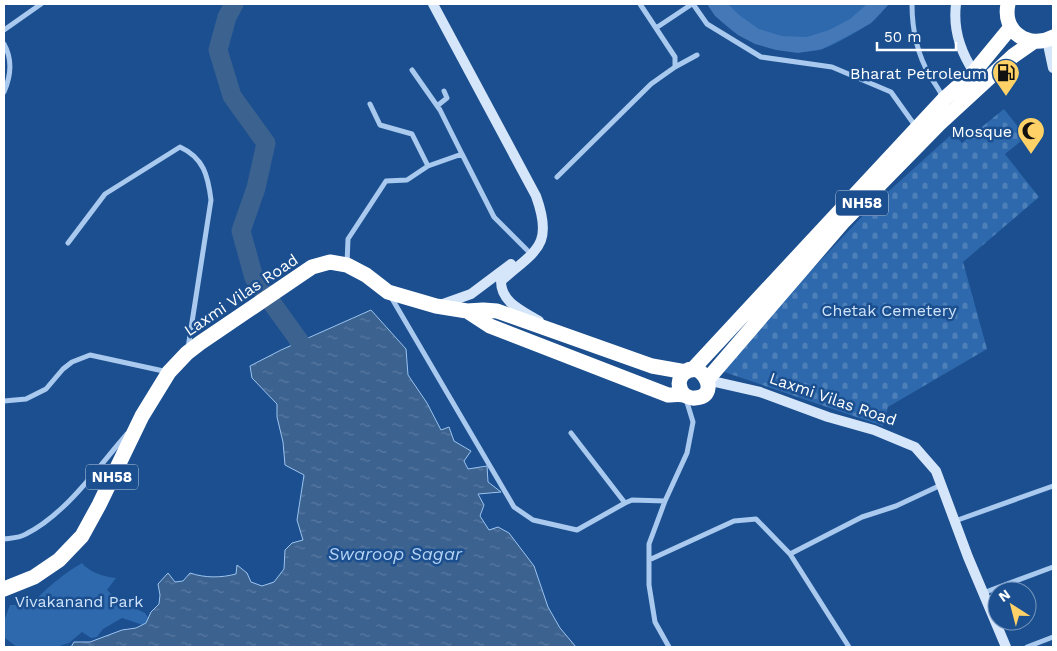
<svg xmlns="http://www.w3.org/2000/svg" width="1057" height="651" viewBox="0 0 1057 651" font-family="'Work Sans',sans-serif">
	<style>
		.cemetery { fill: url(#cemetery-stones) }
		.park { fill: #2e69ad }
		.water { fill: url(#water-ripples); stroke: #9cc4f0 }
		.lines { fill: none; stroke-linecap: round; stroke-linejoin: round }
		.river { stroke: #3c6290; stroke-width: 19 }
		.building { fill: #4478b7 }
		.street { stroke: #a9c9ee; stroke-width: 5 }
		.secondary { stroke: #d6e6fa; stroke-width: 10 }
		.highway { stroke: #fff; stroke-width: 15 }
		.labels { text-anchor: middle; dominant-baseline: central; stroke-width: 5; stroke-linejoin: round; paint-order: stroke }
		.shield { fill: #1b4f8f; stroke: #bbcadd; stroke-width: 1 }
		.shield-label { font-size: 15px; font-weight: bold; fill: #fff }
		.poi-label { font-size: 16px; fill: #fff; stroke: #1b4f8f; text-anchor: end }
		.street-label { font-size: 16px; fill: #fff; stroke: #1b4f8f }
		.park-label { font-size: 16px; fill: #cfe3fa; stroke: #1b4f8f }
		.water-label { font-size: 18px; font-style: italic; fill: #b5d3f5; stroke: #1b4f8f }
	</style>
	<defs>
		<pattern id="cemetery-stones" width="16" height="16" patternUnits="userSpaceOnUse" patternTransform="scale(1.25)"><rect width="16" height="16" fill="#2e69ad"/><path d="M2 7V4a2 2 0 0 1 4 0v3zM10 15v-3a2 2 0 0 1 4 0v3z" fill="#4d80b9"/></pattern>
		<pattern id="water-ripples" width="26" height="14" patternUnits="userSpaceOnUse" patternTransform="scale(1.25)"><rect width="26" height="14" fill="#3c6290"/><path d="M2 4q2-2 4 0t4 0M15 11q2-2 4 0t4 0" fill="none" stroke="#597aa1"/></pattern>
	</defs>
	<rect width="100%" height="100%" fill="#1b4f8f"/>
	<path class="cemetery" d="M 1004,109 L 1026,137 L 1005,154 L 1039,197 L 963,262 L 987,349 L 888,407 L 883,426 L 724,372 L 789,294 L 870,208 L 953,133 L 962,143 Z"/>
	<path class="park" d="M 707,4 L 889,4 C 883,10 878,18 871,23 C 861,30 831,47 820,50 C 805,53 793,52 779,49 C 745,42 727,32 707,4 Z
		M 82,563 C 89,572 104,577 116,578 L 107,590 L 121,604 L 129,605 L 145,613 L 149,619 L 143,625 L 122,618 L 103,629 L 97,637 L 91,638 L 82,632 L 69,643 L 56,647 L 17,647 L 5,638 L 4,621 L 10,605 L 31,605 C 45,589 63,574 82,563 Z"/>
	<path class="water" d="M 371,310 L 406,349 L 408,375 L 427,403 L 441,430 L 449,427 L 454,441 L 471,451 L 464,461 L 468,469 L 487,466 L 488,482 L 501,492 L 478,494 L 484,505 L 480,516 L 489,530 L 498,527 L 509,533 L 534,566 L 548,607 L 560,628 L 576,647 L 71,647 L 74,642 L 90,642 L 122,630 L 136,628 L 146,623 L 151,612 L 159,604 L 160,595 L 158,584 L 168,573 L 175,582 L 183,581 L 190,573 C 205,578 221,578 236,574 L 237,565 L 247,573 L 251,582 L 262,586 L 274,582 L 284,569 L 285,550 L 292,543 L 303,540 L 297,520 L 304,475 L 285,465 L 283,442 L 277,417 L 277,404 L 252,378 L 250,366 L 281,350 Z"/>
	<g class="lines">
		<path class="river" d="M 234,4 L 227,17 L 218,50 L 232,96 L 266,143 L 256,188 L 241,231 L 254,278 L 300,342"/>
	</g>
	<path class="building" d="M 707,4 L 728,4 L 739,15 L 759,29 L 782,36 L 807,37 L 829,30 L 850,19 L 867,4 L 889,4 L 871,23 L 844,38 L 822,49 L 798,53 L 776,50 L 755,44 L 738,35 L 715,16 Z"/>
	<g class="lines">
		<path class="street" d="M 693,4 L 707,24 L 761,57 L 832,67 L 891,92 L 916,127
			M 912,4 C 912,29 917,54 930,76 C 934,83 939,89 942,96
			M 656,28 L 692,4
			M 4,30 L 41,4
			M 4,44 C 13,60 11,76 4,92
			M 675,67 L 697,55
			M 412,70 L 440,110 L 462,154
			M 370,104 L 380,125 L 412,134 L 428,166
			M 437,106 L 447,98 L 444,91
			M 557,177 L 651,84 L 675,67 L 675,57 L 640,4
			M 68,243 L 105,194 L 180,147 C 204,158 208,176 211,200 L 188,348
			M 347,264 L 348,239 L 386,181 L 407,180 L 428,166 L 462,154 L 494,217 L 527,250
			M 391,297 L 514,507 L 533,520 L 577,530 L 625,503
			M 4,401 L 26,399 L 46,389 L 63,369 L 72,362 L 90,355 L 168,372
			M 571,433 L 625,503 L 632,500 L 665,501
			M 955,521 L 1053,486
			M 4,539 C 11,538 20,538 26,534 C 66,514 98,467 127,434
			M 790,554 L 862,517 L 896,506 L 941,485
			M 649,560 L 734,521 L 756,519 L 790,554 L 849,647
			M 983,593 L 1053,567
			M 669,647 L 655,622 L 649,585 L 649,544 L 665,501 L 687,453 L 693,422 L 686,399
			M 1027,647 L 1053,637"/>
		<path class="secondary" d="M 433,4 L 536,196 C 554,246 536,250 501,281 C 501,303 523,311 539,321
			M 956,4 C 953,28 960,51 974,72
			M 1047,40 L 1053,68
			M 443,304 L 471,294 L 511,264
			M 707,380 L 760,392 L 828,417 L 874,430 L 915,447 L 936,471 L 968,557 L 1006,647"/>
		<path class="highway" d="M 1008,4 C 1002,32 1029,50 1053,37
			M 467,311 L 483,310 L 497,311 L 652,366 L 686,372
			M 692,370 L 944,99 L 974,72 L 1011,27
			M 707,380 L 842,223 L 939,124 L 1013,56 L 1033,42
			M 4,589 L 34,577 L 59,560 L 82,536 L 99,505 L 142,416 L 169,372 L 187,353 L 200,343 L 312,267 L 330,262 L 347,265 L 366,275 L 388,292 L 436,306 L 467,311 L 490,326 L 668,395 C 673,395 678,394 683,395 C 687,396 691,399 695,398 C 725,396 696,351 681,377 C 677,384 680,390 684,395"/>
	</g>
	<defs>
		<symbol id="fuel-pin" viewBox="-11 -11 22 30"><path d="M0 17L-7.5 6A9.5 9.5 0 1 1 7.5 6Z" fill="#ffd166" stroke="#1b4f8f"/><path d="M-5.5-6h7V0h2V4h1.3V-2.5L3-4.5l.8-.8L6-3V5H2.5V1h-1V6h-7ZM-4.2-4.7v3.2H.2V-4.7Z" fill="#111"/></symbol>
		<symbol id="mosque-pin" viewBox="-11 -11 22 30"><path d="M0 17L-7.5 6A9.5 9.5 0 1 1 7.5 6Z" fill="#ffd166" stroke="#1b4f8f"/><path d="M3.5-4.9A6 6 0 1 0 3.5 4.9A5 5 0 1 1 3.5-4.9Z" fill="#111"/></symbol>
	</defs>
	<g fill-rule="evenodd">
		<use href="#fuel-pin" x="990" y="57" width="32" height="43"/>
		<use href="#mosque-pin" x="1015" y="115" width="32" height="43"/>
	</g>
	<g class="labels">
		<g class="shield">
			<rect x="836" y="190.5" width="52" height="25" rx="4"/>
			<rect x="86" y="464.5" width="52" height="25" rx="4"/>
		</g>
		<g class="shield-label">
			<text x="862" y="203">NH58</text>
			<text x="112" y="477">NH58</text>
		</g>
		<g class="poi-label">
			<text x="987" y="73">Bharat Petroleum</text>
			<text x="1012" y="131">Mosque</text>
		</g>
		<g class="street-label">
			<text transform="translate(241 295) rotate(-34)">Laxmi Vilas Road</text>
			<text transform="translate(833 399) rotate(19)">Laxmi Vilas Road</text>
		</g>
		<g class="park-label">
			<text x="889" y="310">Chetak Cemetery</text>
			<text x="79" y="601">Vivakanand Park</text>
		</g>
		<g class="water-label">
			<text x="395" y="553">Swaroop Sagar</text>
		</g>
	</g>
	<rect width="1057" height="651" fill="none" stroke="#ffffff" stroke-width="10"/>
	<g transform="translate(1012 606) rotate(324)"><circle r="24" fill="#1b4f8f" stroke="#7695bc"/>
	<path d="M0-4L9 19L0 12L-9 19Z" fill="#ffd166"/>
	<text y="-8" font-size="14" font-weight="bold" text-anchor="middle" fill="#ffffff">N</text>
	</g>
	<path d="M877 42v8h79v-8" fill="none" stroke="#ffffff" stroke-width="2.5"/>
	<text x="884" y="42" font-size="15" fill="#ffffff" stroke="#1b4f8f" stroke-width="4" paint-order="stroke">50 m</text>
</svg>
